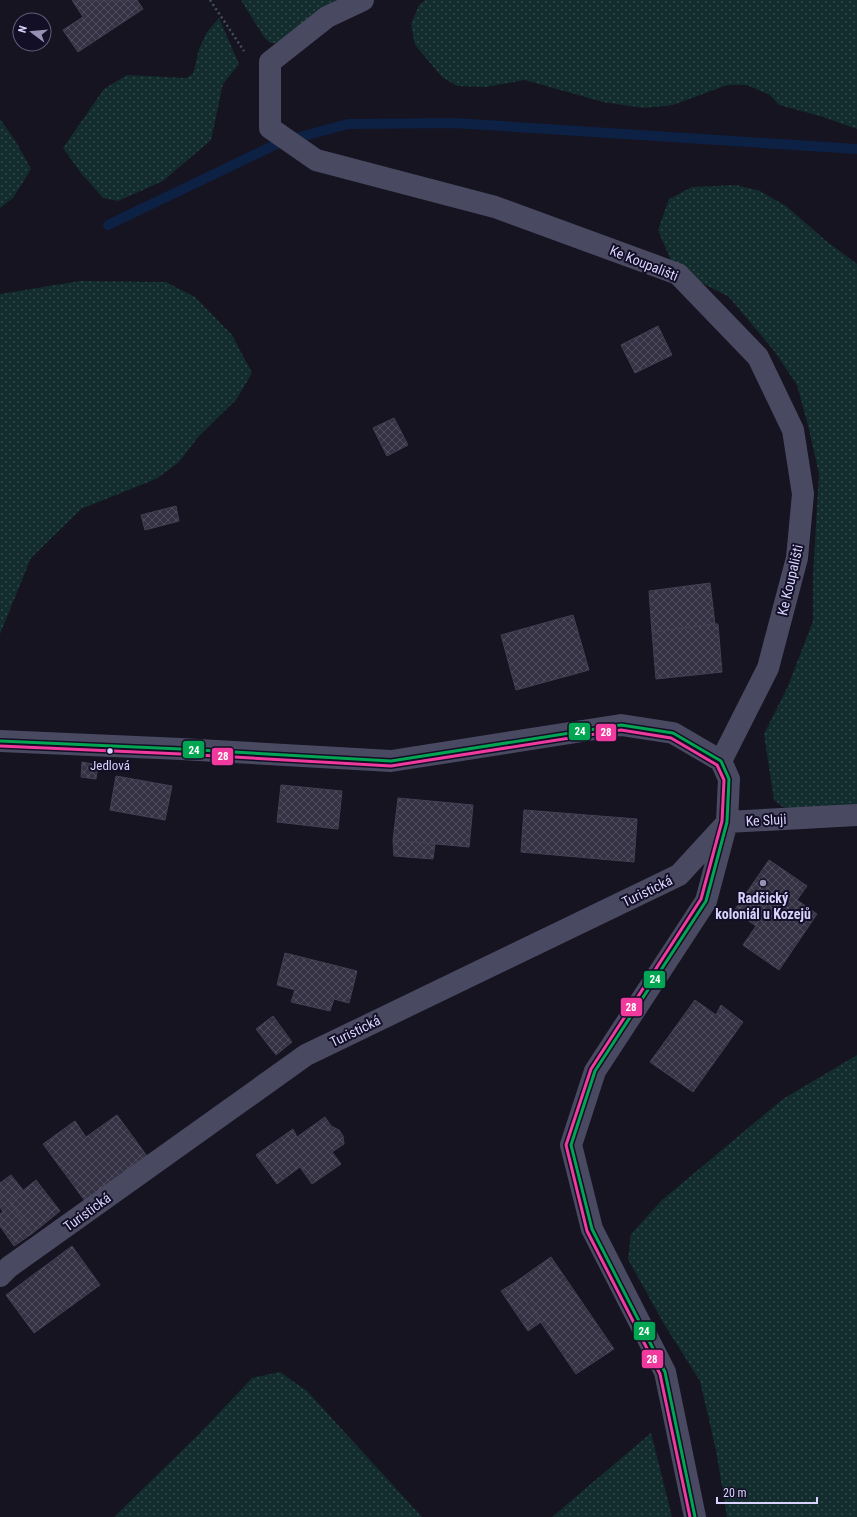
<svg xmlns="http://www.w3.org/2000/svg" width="857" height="1517" viewBox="0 0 857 1517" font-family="'Roboto Condensed',sans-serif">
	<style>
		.grass { fill: url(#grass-dots) }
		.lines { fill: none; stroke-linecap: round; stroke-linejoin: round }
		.stream { stroke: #0d2144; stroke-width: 10 }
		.building { fill: url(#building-cross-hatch); stroke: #433f54 }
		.path { stroke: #44505f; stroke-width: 2.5; stroke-dasharray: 2 3; stroke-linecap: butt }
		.minor { stroke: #4a4962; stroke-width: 22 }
		.bus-1-casing { stroke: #130f26; stroke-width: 6 }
		.bus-2-casing { stroke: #130f26; stroke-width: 6 }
		.bus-1 { stroke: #00a651; stroke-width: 3 }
		.bus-2 { stroke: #f13a9d; stroke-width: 3 }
		.bus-dot { fill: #d9d4ff; stroke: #130f26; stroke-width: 1.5 }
		.poi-dot { fill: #9591b1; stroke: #130f26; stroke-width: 1.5 }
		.labels { text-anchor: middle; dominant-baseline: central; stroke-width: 4; stroke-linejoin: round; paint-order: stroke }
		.bus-label { font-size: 13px; fill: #d9d4ff; stroke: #130f26 }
		.street-label { font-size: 14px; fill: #d9d4ff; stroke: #130f26 }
		.poi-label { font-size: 14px; font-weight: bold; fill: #d9d4ff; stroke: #130f26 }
		.line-badge { stroke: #130f26; stroke-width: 1.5 }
		.badge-label { font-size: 11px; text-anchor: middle; font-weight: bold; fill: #fff }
	</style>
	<defs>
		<pattern id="grass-dots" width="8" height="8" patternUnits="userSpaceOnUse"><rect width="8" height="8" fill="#132c2d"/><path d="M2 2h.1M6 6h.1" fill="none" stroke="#354a4c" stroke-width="1.8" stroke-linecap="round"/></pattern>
		<pattern id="building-cross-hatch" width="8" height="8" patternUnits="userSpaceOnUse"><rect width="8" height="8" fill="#343243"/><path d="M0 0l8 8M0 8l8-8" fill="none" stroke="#514f5f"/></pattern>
	</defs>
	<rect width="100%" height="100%" fill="#161421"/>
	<path class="grass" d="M 241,0 L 358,0 L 281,43 L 270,43 L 264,37 Z
		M 425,0 L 857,0 L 857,129 L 820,116 L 779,105 L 770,95 L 747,85 L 727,85 L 673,105 L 644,108 L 603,102 L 525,80 L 485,87 L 457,86 L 442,77 L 415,45 L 411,24 L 419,5 Z
		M 219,18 L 239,64 L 223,84 L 211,140 L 163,181 L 118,201 L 103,198 L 81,173 L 63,148 L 104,89 L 127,75 L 186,78 L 193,74 L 199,49 L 207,32 Z
		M 0,119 L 15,140 L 31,169 L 13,198 L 0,208 Z
		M 736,185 L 760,191 L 786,206 L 825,240 L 857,264 L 857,809 L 801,811 L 783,807 L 774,800 L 764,734 L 788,686 L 813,621 L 813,575 L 819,474 L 809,429 L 797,385 L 775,352 L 729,297 L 704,284 L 672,263 L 658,230 L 669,199 L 692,187 Z
		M 80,281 L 166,282 L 195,297 L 232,335 L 252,373 L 236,400 L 199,436 L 179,462 L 156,479 L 81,509 L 31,558 L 0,634 L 0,294 Z
		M 857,1055 L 857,1517 L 727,1517 L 716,1450 L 700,1381 L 664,1324 L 628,1259 L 631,1234 L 662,1200 L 783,1099 Z
		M 280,1372 L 307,1391 L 422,1517 L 114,1517 L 200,1433 L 252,1378 Z
		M 651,1433 L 672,1517 L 552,1517 Z"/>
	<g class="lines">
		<path class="stream" d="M 108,225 L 281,142 L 348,124 L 454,123 L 857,149"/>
	</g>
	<path class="building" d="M 72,0 L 137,0 L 143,9 L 78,52 L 63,30 L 83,17 Z
		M 658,326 L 672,355 L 635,373 L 621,345 Z
		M 394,418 L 408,445 L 387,456 L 373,428 Z
		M 176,506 L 179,521 L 145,530 L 141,515 Z
		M 710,583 L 715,624 L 652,632 L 649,591 Z
		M 573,615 L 589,670 L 516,690 L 501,635 Z
		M 715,624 L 718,624 L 722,672 L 656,679 L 652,632 Z
		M 82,762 L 98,765 L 96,779 L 81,777 Z
		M 116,776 L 172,786 L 165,820 L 110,810 Z
		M 281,785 L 342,791 L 338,829 L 277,822 Z
		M 398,798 L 473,805 L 469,847 L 393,840 Z
		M 524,810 L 637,819 L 634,862 L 521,852 Z
		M 393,840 L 435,844 L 433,859 L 394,856 Z
		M 769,860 L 807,886 L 797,900 L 817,914 L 779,970 L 743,945 L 756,926 L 734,911 Z
		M 285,953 L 357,971 L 349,1003 L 334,999 L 330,1011 L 291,1002 L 295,990 L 277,985 Z
		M 695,1000 L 716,1015 L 721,1005 L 743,1022 L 693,1092 L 650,1062 Z
		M 273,1016 L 292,1042 L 276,1055 L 256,1029 Z
		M 117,1115 L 147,1156 L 85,1201 L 43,1144 L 75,1121 L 86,1137 Z
		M 325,1117 L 331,1126 L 339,1130 L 343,1136 L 344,1144 L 332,1152 L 341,1164 L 312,1184 L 300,1167 L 277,1184 L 256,1155 L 293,1129 L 297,1137 Z
		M 11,1175 L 23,1190 L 9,1202 L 12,1205 L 3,1212 L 0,1207 L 0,1183 Z
		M 36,1180 L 60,1211 L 33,1233 L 9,1202 Z
		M 12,1205 L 33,1233 L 14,1246 L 0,1226 L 0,1214 Z
		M 72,1246 L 100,1285 L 34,1333 L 6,1295 Z
		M 551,1257 L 614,1349 L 576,1374 L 514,1283 Z
		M 514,1283 L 541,1322 L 528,1331 L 501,1291 Z"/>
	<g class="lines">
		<path class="path" d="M 210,0 L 244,51"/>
		<path class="minor" d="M 363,0 L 327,17 L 270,62 L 270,128 L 316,160 L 495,207 L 678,274 L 758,357 L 793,430 L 803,494 L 797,558 L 768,668 L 721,761
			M 0,741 L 181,749 L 391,761 L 621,725 L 673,733 L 721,761 L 729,779 L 727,822 L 706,901 L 595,1071 L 571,1145 L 592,1229 L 665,1372 L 695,1517
			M 727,822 L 857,815
			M 0,1276 L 9,1267 L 306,1055 L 679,875 L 724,826"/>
		<defs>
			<path id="bus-1" d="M 0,741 L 181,749 L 391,761 L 621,725 L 673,733 L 721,761 L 729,779 L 727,822 L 706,901 L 595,1071 L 571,1145 L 592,1229 L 665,1372 L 695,1517"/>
			<path id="bus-2" d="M 0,746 L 181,754 L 391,766 L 621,730 L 671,738 L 717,765 L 724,780 L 722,821 L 701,899 L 591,1069 L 566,1145 L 587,1231 L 660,1374 L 690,1517"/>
		</defs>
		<use href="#bus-1" class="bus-1-casing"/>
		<use href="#bus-2" class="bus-2-casing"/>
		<use href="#bus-1" class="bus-1"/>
		<use href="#bus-2" class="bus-2"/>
	</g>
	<circle class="bus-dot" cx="110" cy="751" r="3.5"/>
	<circle class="poi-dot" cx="763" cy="883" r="4"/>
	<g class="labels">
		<g class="bus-label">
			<text x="110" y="765">Jedlová</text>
		</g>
		<g class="street-label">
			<text transform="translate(644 263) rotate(22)">Ke Koupališti</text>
			<text transform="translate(790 580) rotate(-77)">Ke Koupališti</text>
			<text transform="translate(766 820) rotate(-3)">Ke Sluji</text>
			<text transform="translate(647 891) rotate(-26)">Turistická</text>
			<text transform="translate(355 1031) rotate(-26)">Turistická</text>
			<text transform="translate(87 1212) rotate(-36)">Turistická</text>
		</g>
		<g class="poi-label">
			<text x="763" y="898">Radčický<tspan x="763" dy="16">koloniál u Kozejů</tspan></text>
		</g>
	</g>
	<g class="line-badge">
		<rect x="568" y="722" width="23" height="19" rx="4" fill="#00a651"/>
		<rect x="595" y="723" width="22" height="19" rx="4" fill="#f13a9d"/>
		<rect x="182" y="740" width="23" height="19" rx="4" fill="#00a651"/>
		<rect x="211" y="747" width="23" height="19" rx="4" fill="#f13a9d"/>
		<rect x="643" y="970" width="23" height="19" rx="4" fill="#00a651"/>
		<rect x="620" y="997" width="23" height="20" rx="4" fill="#f13a9d"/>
		<rect x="633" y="1321" width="23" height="20" rx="4" fill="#00a651"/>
		<rect x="641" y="1349" width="23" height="20" rx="4" fill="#f13a9d"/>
	</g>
	<g class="badge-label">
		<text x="580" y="735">24</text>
		<text x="606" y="736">28</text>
		<text x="194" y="754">24</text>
		<text x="223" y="760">28</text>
		<text x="655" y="983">24</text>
		<text x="631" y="1011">28</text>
		<text x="644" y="1335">24</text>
		<text x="652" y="1363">28</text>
	</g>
	<g transform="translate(32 32) rotate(286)"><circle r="19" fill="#130f26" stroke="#625e7d"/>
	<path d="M0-3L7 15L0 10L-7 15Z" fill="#9591b1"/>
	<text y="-6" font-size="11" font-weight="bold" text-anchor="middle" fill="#d9d4ff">N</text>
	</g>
	<path d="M717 1497v6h100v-6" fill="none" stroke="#d9d4ff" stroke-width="2"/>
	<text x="723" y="1497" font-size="12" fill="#d9d4ff" stroke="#130f26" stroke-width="3" paint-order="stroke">20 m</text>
</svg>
